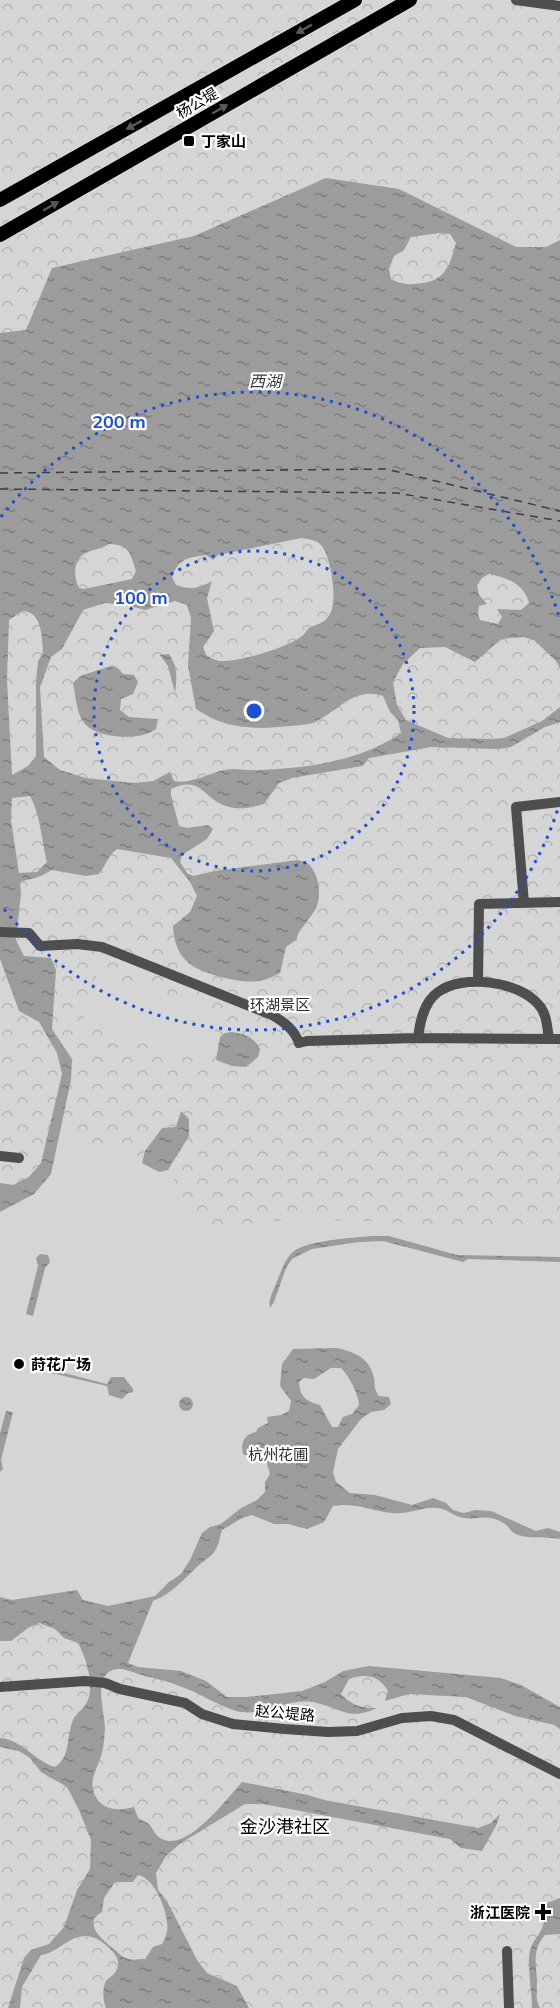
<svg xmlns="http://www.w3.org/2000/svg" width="560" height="2008" viewBox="0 0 560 2008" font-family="Mulish,'Noto Sans SC',sans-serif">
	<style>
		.park { fill: url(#park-crowns) }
		.garden { fill: #d5d5d5 }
		.water { fill: url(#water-ripples); fill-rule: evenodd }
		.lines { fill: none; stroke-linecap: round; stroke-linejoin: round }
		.ferry { stroke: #3d3d3d; stroke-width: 1.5; stroke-dasharray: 8 6; stroke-linecap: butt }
		.major-casing { stroke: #dbdbdb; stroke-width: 16 }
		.minor { stroke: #4e4e4e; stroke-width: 10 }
		.major { stroke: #000; stroke-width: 14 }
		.oneway { fill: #595959 }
		.ring { fill: none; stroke: #1d4ed8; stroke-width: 3; stroke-dasharray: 3 6 }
		.poi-dot { fill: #000; stroke: #fff; stroke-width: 2 }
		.labels { text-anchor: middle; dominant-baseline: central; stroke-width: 4.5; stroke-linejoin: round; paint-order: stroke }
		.street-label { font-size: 15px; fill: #000; stroke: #fff }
		.poi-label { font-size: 15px; font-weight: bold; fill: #000; stroke: #fff; text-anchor: start }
		.park-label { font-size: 15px; fill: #2c2c2c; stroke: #fff }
		.water-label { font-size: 16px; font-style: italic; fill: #3d3d3d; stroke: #fff }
		.quarter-label { font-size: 18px; fill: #000; stroke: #fff }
		.centre { fill: #1d4ed8; stroke: #fff; stroke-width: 3 }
		.ring-label { font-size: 18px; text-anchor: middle; font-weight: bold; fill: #1d4ed8; stroke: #fff; stroke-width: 4.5; stroke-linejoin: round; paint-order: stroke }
	</style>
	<defs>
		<pattern id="park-crowns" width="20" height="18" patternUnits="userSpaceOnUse" patternTransform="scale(1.5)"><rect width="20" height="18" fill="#d5d5d5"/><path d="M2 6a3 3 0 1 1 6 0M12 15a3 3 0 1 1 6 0" fill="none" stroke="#b5b5b5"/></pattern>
		<pattern id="water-ripples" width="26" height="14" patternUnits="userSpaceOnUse" patternTransform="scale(1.5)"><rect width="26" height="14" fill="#9c9c9c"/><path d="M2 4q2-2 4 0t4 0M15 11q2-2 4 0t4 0" fill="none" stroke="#7d7d7d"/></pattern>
	</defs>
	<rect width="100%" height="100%" fill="#fff"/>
	<path class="park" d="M 0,0 L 560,0 L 560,2008 L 0,2008 Z"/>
	<path class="garden" d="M 97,974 L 221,1012 L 206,1061 L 83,1023 Z
		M 54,1134 C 75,1138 158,1156 169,1172 C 181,1188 188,1209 198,1227 L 303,1219 L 560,1229 L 560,1723 L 524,1697 L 369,1671 L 344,1677 L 340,1684 L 233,1704 L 116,1664 L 118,1624 L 0,1607 L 0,1204 L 34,1186 Z"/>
	<path class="water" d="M 326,178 L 399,189 L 516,247 L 546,247 L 560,240 L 560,668 L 556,661 L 534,640 L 523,637 L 501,639 L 475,662 L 445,647 L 420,648 L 403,664 L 393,682 L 397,705 L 406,720 L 448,738 L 491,739 L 504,738 L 542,721 L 560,707 L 560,722 L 545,727 L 511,747 L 498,749 L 431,747 L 369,758 L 362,766 L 292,778 L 279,783 L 264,804 C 251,807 240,811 226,806 C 202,798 202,775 171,789 L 171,795 L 179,826 L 187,828 L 208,825 L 213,829 L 207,839 L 182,855 L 180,862 L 187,873 L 193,876 L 215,871 L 298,860 C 301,861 305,862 307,863 C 319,872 322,896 316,908 C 310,920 300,926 296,940 L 286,947 L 280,973 C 261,984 246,983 225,978 C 194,970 175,962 173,926 L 190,912 L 197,896 L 190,882 L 171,858 L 117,849 C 108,855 106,865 99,874 L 86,876 L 52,870 L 41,876 L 20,882 L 21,894 L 16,940 L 24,956 L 51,958 L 56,970 L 52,1029 L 72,1059 L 71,1080 L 51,1174 L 34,1194 L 0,1212 L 0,1183 L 13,1185 L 29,1177 L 41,1163 L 62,1074 L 57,1053 L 39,1022 L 19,1011 L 0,959 L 0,333 L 26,330 L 52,268 L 194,236 ZM 439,233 L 450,234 L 456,243 C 450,264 446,280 423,283 C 410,285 403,285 391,279 L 389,269 L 394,256 L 404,250 L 411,237 ZM 301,538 C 309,539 317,540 322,546 C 331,559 338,600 330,614 C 324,625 316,623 308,629 C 306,631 305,634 302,636 C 287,648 239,662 219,661 C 214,660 210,657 206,655 L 203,647 L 214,631 L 207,598 L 212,581 C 199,589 190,590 176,585 L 172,577 C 179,558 187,558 206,555 L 213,560 L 218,555 ZM 109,544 C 130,545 130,553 136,571 L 132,579 L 84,589 L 79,588 C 73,576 73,559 86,553 C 94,549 101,549 109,544 ZM 489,574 C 508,578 524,584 529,603 L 521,610 L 497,609 L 502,617 L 498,624 L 480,620 L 478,614 L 479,606 L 487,604 L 479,595 L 477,586 L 482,578 ZM 175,601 L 187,605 L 191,618 L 188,666 L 196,709 C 225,729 255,730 289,726 C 297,725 306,725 313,723 C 338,712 353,686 383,696 L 390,712 L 398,720 L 401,733 C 361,761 308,768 260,770 C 251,771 241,769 232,769 C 212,770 193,785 174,781 L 170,772 L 153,781 L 134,783 L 86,778 L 60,770 L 44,757 L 40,687 L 51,657 L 62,649 L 83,610 L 105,603 L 126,605 L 145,610 ZM 22,611 C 42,611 42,637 43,653 L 38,661 L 36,681 L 36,756 L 28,766 L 12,775 L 7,680 L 9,620 ZM 30,796 C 40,813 42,842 47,862 L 37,872 L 19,873 L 11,820 L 12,798 Z
		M 169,654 C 178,667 177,677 175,693 L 168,666 L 160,655 Z
		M 111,666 L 118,668 L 123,674 L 134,675 L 138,682 L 133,694 L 121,699 L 120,710 L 129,717 L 158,719 L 156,729 C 152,731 148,734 143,735 C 128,739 96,737 85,724 C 76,714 76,696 73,683 L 80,676 Z
		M 232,1032 C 245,1034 254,1037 260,1049 L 258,1057 L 246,1067 L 232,1066 L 216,1060 L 220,1037 L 225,1033 Z
		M 181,1111 L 189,1119 L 189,1136 L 168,1170 L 159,1172 L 142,1163 L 145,1151 L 162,1128 L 176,1127 Z
		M 371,1236 L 389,1236 L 457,1255 L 560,1257 L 560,1262 L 468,1259 L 463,1262 L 383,1241 L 359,1242 L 312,1249 L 292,1259 L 286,1268 L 274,1302 L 270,1308 C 268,1298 274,1290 277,1281 C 281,1272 285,1259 293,1252 C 307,1240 352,1238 371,1236 Z
		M 40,1254 L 48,1255 L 50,1262 L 45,1268 L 33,1316 L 26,1314 L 38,1266 L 36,1258 Z
		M 336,1348 C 355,1352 370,1358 374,1378 C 375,1386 374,1390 379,1396 L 389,1397 L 391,1404 L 384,1410 L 371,1412 L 361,1419 L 338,1449 L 333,1472 L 336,1482 L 350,1493 L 375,1495 L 412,1505 L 433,1498 L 446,1503 L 453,1510 L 464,1513 L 475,1510 L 491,1511 L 536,1531 L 548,1528 L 560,1532 L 560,1539 C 547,1536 531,1539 518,1535 C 511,1533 508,1524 500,1521 C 485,1514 478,1520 464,1518 C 455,1517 447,1509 438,1508 C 423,1506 408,1515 392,1513 C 370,1511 356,1502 333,1506 L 324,1522 L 307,1529 L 288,1524 L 274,1524 L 252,1515 L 242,1518 L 222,1530 C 220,1536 219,1544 216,1549 C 212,1557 204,1560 198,1566 C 183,1580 173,1593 153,1601 L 128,1663 L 138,1667 L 181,1671 L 206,1681 L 227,1697 L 246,1697 L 302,1691 L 325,1682 L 343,1671 L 369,1666 L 501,1678 L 521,1685 L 560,1707 L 560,1729 L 554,1725 L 515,1716 L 466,1697 L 409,1694 L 385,1701 L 388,1691 C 379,1675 365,1673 349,1679 L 341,1694 C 353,1706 361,1708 377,1708 C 349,1721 343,1709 317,1703 C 289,1696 263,1718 236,1711 C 217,1705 201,1694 182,1687 C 168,1681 153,1678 138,1674 C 132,1672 123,1668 116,1669 C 91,1674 105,1712 105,1729 C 104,1738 104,1748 101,1756 C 99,1763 95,1770 93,1778 C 90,1793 99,1808 116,1809 C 122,1810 129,1808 134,1807 L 138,1818 C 141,1820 147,1822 150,1825 C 154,1830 155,1836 162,1839 C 188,1852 227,1798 242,1782 L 308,1795 L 324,1800 L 478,1828 L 491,1823 L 500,1814 L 496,1826 L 482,1851 L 461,1848 L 450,1839 L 263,1804 L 245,1804 L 181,1843 L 166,1856 L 156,1873 L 158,1890 L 167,1901 L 197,1960 L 207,1973 L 237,1986 L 249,2008 L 106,2008 C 103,2001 102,1988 106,1981 C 108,1978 111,1977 113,1975 C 123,1964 117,1955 108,1947 C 103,1943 99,1939 92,1937 C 71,1931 60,1953 41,1955 L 22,1987 L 20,2008 L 8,2008 L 24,1958 L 31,1950 L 49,1944 L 64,1927 L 77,1890 L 90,1869 L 91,1840 L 79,1810 L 67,1787 L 41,1772 L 30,1758 L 19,1751 L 0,1747 L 0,1738 C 23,1740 34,1761 55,1767 C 71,1757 66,1736 73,1720 C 76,1713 84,1709 87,1702 C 95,1686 86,1657 78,1643 L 64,1638 L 55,1629 L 39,1623 L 28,1628 L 11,1641 L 0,1641 L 0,1597 L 12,1600 L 77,1590 L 83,1600 L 108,1606 L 155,1596 L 168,1583 L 181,1574 L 190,1560 L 202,1533 L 210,1527 L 221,1524 L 241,1508 L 257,1500 L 265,1492 L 265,1482 L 270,1474 L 267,1463 L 243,1454 C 240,1443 245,1434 256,1432 L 258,1428 L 268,1423 L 267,1417 L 281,1415 L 289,1411 L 291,1401 L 280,1386 L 282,1364 L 293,1349 ZM 331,1368 L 341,1368 C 350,1377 358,1394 359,1405 L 352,1414 L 343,1417 L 338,1427 L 332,1427 L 320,1405 C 306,1401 300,1397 299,1382 L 304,1378 L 314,1379 ZM 138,1875 C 155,1878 170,1915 167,1931 C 167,1935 164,1940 162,1944 L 153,1947 L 145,1959 C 139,1959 131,1961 126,1958 C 121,1957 118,1952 114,1949 C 104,1941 81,1923 102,1912 L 104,1898 L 115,1882 L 133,1882 Z
		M 52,1370 L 107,1384 L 111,1377 L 124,1377 L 133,1389 L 133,1392 L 128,1393 L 122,1399 L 109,1395 L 107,1386 L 51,1373 Z
		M179 1404a7 7 0 1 1 14 0a7 7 0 1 1-14 0Z
		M 6,1411 L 13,1412 L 1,1460 L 3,1469 L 0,1472 L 0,1433 Z
		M 560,1898 L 560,1934 L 545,1935 C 532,1950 536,1962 537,1980 C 537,1990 535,1999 540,2008 L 532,2008 C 532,1992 527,1965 530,1951 C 532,1941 540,1935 543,1926 C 546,1919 544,1911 547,1903 Z"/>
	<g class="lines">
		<path class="ferry" d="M 0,473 L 386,469 L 560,511
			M 0,489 L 397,493 L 560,521"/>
		<defs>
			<path id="major" d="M 0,200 L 355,0
				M 0,235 L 410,0"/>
		</defs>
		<use href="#major" class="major-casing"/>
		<path class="minor" d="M 516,0 L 560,6
			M 524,903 L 516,807 L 560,802
			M 0,932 L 29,933 L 40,946 L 77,944 L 102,947 L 272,1015 C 284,1022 294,1029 299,1043 L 307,1041 L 418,1038 L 560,1039
			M 478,982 L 479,904 L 560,902
			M 418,1038 C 420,1021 424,1002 438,992 C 463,974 518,981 538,1004 C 547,1013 547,1027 549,1039
			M 0,1156 L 19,1158
			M 0,1687 L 85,1681 L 105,1683 L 120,1689 L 185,1703 L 202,1714 L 233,1724 L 285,1729 L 328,1732 L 357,1731 L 402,1718 L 431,1716 L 454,1720 L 560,1774
			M 507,1951 L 509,2008"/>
		<use href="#major" class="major"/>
	</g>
	<defs><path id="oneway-solid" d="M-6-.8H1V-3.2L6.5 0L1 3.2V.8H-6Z" transform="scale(1.5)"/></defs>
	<g class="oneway">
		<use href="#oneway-solid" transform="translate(304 29) rotate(151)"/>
		<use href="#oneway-solid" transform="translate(220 109) rotate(-30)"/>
		<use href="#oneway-solid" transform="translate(134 125) rotate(151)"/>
		<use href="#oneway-solid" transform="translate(51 206) rotate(-30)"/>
	</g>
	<g class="ring">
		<circle cx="254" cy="711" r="160"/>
		<path d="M560 802A319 319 0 0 1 1 905M1 517A319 319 0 0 1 560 620"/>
	</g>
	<g class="poi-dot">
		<rect x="183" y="135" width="12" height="12" rx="3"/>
		<circle cx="19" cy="1364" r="6"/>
		<path d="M540 1903h6v6h6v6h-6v6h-6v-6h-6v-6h6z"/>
	</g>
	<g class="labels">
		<g class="street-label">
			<text transform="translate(197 103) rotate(-30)">杨公堤</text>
			<text transform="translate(285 1713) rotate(5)">赵公堤路</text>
		</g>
		<g class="poi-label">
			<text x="201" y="141">丁家山</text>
			<text x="31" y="1364">莳花广场</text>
			<text x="530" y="1912" text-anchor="end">浙江医院</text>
		</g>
		<g class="park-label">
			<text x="280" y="1004">环湖景区</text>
			<text x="278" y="1454">杭州花圃</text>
		</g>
		<g class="water-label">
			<text x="265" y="381">西湖</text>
		</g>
		<g class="quarter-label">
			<text x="285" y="1826">金沙港社区</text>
		</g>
	</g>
	<circle cx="254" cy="711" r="9" class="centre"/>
	<g class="ring-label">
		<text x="119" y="428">200 m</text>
		<text x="141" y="604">100 m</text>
	</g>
</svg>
